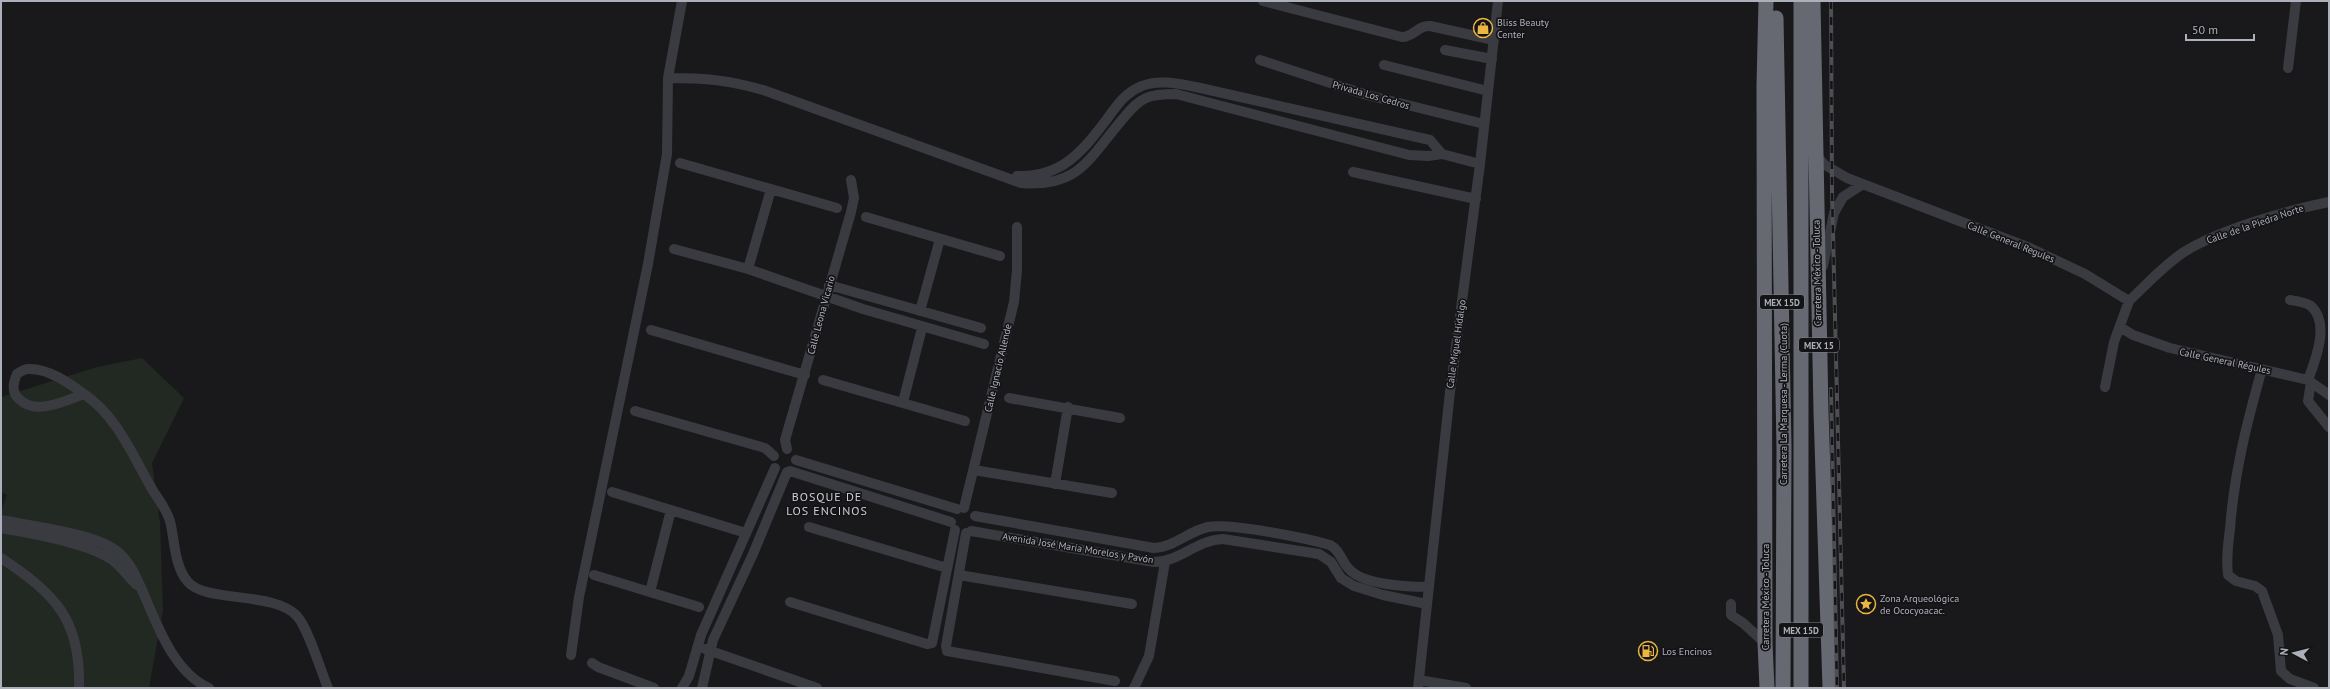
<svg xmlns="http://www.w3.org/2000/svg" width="2330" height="689" viewBox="0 0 2330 689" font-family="'PT Sans',sans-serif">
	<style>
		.green { fill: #212922 }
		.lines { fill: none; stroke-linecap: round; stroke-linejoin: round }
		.minor { stroke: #3a3b40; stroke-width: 10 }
		.highway { stroke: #666971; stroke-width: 15 }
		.rail-casing { stroke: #4d4f55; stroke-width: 4 }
		.rail { stroke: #141416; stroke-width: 2.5; stroke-dasharray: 8; stroke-linecap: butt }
		.labels { text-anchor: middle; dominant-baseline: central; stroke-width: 3.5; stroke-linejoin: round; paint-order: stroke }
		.shield { fill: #141416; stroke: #7e8189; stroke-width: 1 }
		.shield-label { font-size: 9px; font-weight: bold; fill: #acb0ba }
		.poi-label { font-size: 10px; fill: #acb0ba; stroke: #141416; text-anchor: start }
		.street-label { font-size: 10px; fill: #acb0ba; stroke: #141416 }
		.quarter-label { font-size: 12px; letter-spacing: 1px; fill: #cdcfd6; stroke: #141416 }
	</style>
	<rect width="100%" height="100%" fill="#19191b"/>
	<path class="green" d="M 142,358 L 184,398 L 152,463 L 160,523 L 163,610 L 149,688 L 1,688 L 1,511 L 7,495 L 1,492 L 1,397 L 97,367 Z"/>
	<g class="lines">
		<path class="minor" d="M 1263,1 L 1402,37 C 1414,37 1418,25 1430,26 L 1494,40
			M 1445,50 L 1492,59
			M 1260,60 L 1367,95 L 1484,124
			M 1384,65 L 1488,91
			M 2288,68 L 2296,1
			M 668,78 C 705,78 730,80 766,91 L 1021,183 C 1078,188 1088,160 1121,121 C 1129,112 1135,103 1146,98 C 1155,94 1166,94 1176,94 L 1409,155 L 1428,156 L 1442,154 L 1480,164
			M 1815,154 L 1825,165 L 1847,178 L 2030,248 L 2085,274 L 2129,301 L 2114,342 L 2105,387
			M 680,163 L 837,208
			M 1353,172 L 1476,199
			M 1017,176 C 1061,178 1082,152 1107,119 C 1117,105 1126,92 1142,86 C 1159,79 1179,84 1196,87 L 1430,140 L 1442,154
			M 866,217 L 1000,256
			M 674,249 L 748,269 L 863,309 L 984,344
			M 1823,266 L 1834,213 L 1843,197 L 1863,184
			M 748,269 L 771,189
			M 829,285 L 981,328
			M 2290,300 C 2297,301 2305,302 2311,306 C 2330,323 2316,359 2308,380
			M 2129,301 C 2147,284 2164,265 2184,252 C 2219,230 2288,210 2329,202
			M 920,311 L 940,239
			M 2120,327 L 2133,335 L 2170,348 L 2308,380 L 2329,395
			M 651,330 L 805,375
			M 2262,369 C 2247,422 2234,474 2230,529 C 2228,544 2226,559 2228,575 L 2236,581 L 2255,586 L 2262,591 L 2278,635 L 2281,671 L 2290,679 L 2314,688
			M 823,380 L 965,421
			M 2311,382 L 2308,401 L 2329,427
			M 84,394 C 69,383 48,368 28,369 C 25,369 20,372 17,374 C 13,383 11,392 19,399 C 36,416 64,401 84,394 C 117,416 133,456 152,489 C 158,499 167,510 170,521 C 175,541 174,566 188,582 C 206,603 274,591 297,616 C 309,630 320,669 328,688
			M 1009,398 L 1120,418
			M 903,402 L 922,328
			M 635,411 L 765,448 L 774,456
			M 787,449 L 785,440 L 851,212 L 854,198 L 851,180
			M 796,460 L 957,509
			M 974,470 L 1112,493
			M 790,471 L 951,522
			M 1055,484 L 1068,407
			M 612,492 L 746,533
			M 964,508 L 1014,302 L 1017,270 L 1017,227
			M 975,516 L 1154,548 C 1174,547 1189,531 1208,527 C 1231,523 1306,538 1330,545 C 1341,551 1341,561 1349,569 C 1363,585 1408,587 1429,587
			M 1,520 C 31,526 96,533 118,552 C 130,562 136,576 142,590 C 157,624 173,672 209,688
			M 809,527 L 947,568
			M 1,528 C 32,534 85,542 111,559 C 121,566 128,577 137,585
			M 971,531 L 1154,562 C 1179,562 1197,540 1223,539 L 1319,554 L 1331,562 L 1341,578 L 1354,586 L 1383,595 L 1427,604
			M 966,533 L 946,646 L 947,651 L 1115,681
			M 1,558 C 55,594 81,619 79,688
			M 594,575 L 699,607
			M 959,575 L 1132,604
			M 650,592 L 671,510
			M 790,602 L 927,644 L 932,643 L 955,530
			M 1731,604 L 1731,615 L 1743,623 L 1765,643
			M 705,649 L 817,688
			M 571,655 L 579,597 L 648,264 L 667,154 L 668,78 L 682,1
			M 592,663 L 598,667 L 654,688
			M 1419,680 L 1466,688
			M 682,688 L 689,676 L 701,635 L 775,468
			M 702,688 L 713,640 L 753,554 L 787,472
			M 1134,688 L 1149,656 L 1165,562
			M 1418,688 L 1450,392 L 1480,164 L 1498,1"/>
		<path class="highway" d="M 1766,1 L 1764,86 L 1765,643 L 1767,688
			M 1801,1 L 1801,688
			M 1813,1 L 1821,411 L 1830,688
			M 1776,18 L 1784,447 L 1783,688"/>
		<defs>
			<path id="rail" d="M 1831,1 L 1832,192 L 1844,688
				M 1831,389 L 1837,688"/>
		</defs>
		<use href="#rail" class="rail-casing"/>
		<use href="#rail" class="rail"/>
	</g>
	<defs>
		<symbol id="shop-ring" viewBox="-11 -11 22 22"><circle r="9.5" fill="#141416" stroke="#ebb641" stroke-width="1.5"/><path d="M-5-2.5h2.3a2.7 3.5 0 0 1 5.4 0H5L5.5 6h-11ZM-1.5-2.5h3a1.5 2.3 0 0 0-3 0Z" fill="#ebb641"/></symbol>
		<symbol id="sight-ring" viewBox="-11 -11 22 22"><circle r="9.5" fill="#141416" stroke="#ebb641" stroke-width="1.5"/><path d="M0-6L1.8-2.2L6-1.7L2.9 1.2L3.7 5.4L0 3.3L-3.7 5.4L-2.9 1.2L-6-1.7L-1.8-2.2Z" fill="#ebb641"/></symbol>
		<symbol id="fuel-ring" viewBox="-11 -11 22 22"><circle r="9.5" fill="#141416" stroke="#ebb641" stroke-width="1.5"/><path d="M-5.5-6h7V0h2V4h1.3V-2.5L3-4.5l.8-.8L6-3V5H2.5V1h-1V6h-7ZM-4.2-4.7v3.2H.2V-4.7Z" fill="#ebb641"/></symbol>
	</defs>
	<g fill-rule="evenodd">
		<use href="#shop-ring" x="1472" y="17" width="22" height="22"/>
		<use href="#sight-ring" x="1855" y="593" width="22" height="22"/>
		<use href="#fuel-ring" x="1637" y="640" width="22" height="22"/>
	</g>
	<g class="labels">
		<g class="shield">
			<rect x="1760" y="295" width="44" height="14" rx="3"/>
			<rect x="1799" y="338" width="40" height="14" rx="3"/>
			<rect x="1779" y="623" width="44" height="14" rx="3"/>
		</g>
		<g class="shield-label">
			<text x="1782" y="302">MEX 15D</text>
			<text x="1819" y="345">MEX 15</text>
			<text x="1801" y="630">MEX 15D</text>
		</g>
		<g class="poi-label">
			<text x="1497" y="22">Bliss Beauty<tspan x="1497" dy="12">Center</tspan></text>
			<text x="1880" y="598">Zona Arqueológica<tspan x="1880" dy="12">de Ococyoacac.</tspan></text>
			<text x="1662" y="651">Los Encinos</text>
		</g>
		<g class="street-label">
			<text transform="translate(1371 95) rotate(16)">Privada Los Cedros</text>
			<text transform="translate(2255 224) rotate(-19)">Calle de la Piedra Norte</text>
			<text transform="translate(2011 242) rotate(22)">Calle General Regules</text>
			<text transform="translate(1817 273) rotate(-91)">Carretera México - Toluca</text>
			<text transform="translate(821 315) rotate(-75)">Calle Leona Vicario</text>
			<text transform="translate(1456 344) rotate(-82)">Calle Miguel Hidalgo</text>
			<text transform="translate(2225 361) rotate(12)">Calle General Régules</text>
			<text transform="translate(998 368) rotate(-77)">Calle Ignacio Allende</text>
			<text transform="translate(1783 404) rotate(-90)">Carretera La Marquesa - Lerma (Cuota)</text>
			<text transform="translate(1078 548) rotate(9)">Avenida José María Morelos y Pavón</text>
			<text transform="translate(1765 597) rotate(-90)">Carretera México - Toluca</text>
		</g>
		<g class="quarter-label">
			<text x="827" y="496">BOSQUE DE<tspan x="827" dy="14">LOS ENCINOS</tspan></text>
		</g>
	</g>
	<rect width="2330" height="689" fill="none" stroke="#acb0ba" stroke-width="4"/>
	<g transform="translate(2294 653) rotate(277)" stroke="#141416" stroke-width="3" paint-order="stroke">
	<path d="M0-3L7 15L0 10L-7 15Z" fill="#acb0ba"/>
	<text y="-6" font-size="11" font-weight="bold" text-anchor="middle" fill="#acb0ba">N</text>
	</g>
	<path d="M2186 34v6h68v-6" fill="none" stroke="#acb0ba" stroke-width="2"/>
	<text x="2192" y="34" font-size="12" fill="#acb0ba" stroke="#141416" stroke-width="3" paint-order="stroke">50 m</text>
</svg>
